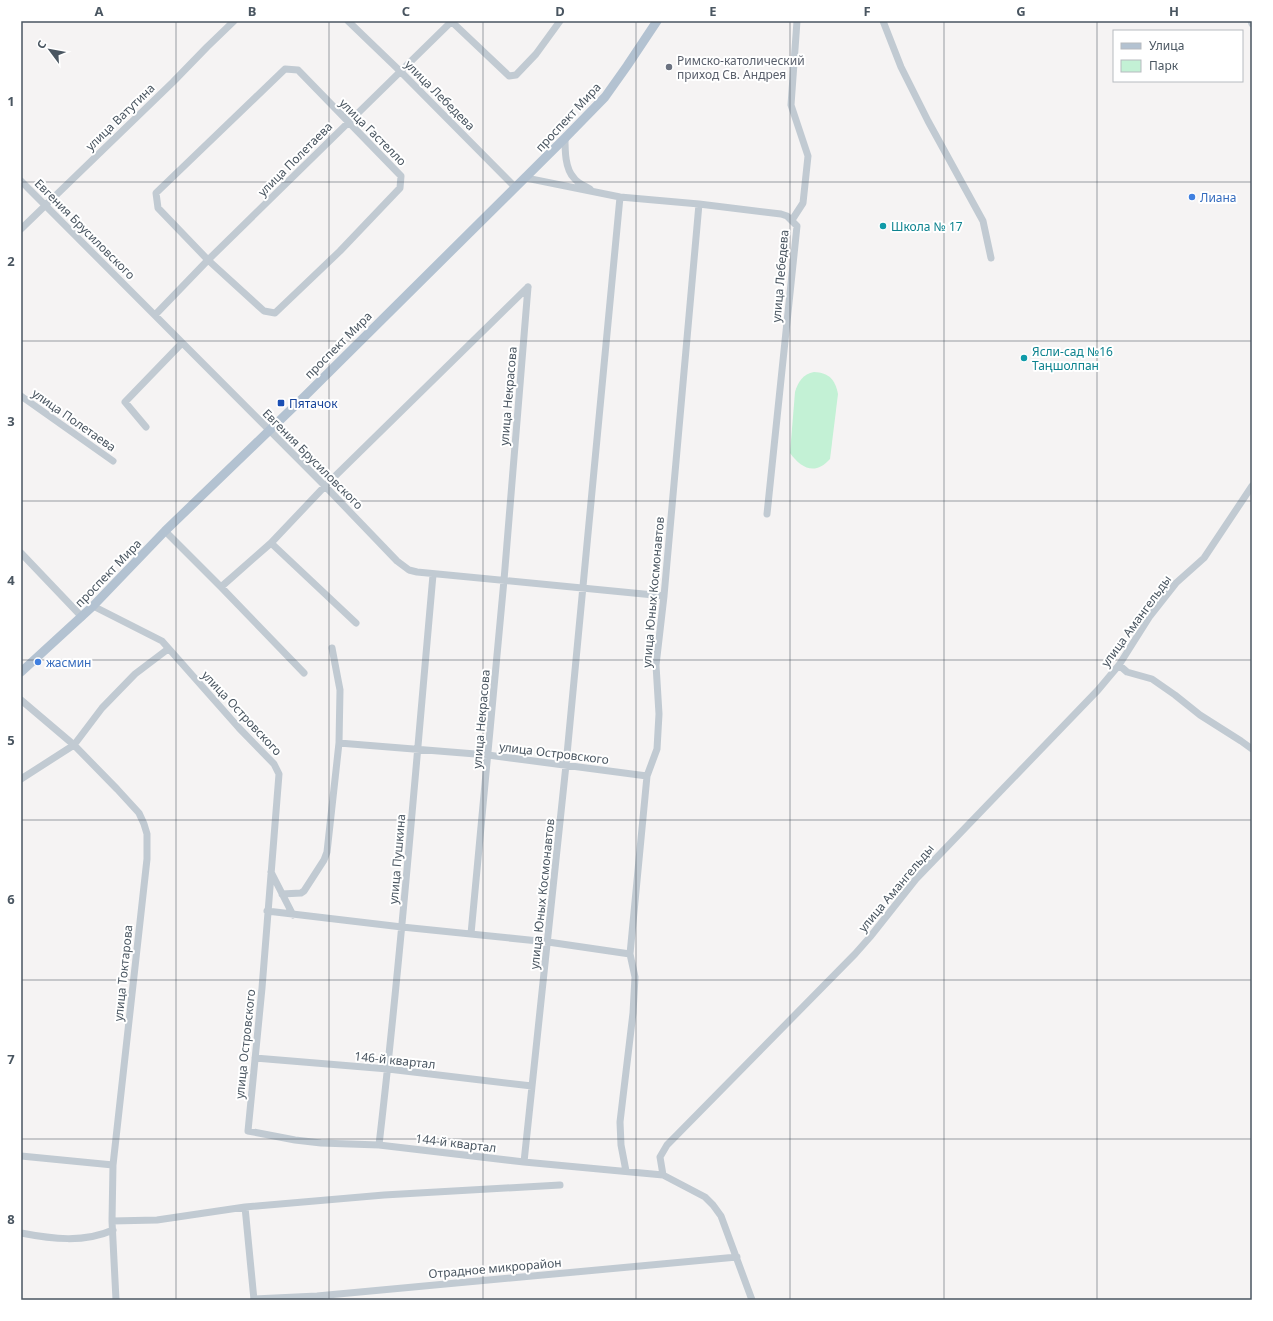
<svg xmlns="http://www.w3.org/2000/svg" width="1273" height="1321" viewBox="0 0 1273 1321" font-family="'Noto Sans',sans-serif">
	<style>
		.green { fill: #c3f1d5 }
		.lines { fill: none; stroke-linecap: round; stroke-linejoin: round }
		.minor { stroke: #c1cad2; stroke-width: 7 }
		.major { stroke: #b3c2d1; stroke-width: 9 }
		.grid { fill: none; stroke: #4a5661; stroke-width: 1; stroke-opacity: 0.55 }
		.worship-dot { fill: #6b7280; stroke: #fff; stroke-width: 1.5 }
		.shop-dot { fill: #3f7fe0; stroke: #fff; stroke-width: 1.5 }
		.culture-dot { fill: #0f9aa8; stroke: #fff; stroke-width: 1.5 }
		.transit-dot { fill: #1a4fb4; stroke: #fff; stroke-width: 1.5 }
		.labels { text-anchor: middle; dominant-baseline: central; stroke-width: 4; stroke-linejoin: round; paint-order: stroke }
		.worship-label { font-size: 12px; fill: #5b616d; stroke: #fff; text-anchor: start }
		.street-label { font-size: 12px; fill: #4a5661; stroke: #fff }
		.shop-label { font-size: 12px; fill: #366cbe; stroke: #fff; text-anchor: start }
		.culture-label { font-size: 12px; fill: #0d838f; stroke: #fff; text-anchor: start }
		.transit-label { font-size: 12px; fill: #164399; stroke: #fff; text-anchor: start }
		.neatline { fill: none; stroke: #4a5661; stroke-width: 1.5 }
		.grid-label { font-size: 13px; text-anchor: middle; font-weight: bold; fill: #4a5661 }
	</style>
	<rect width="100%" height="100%" fill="#f5f3f3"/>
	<path class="green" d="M 814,372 C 829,373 835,379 838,394 L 830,459 C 815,476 801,468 790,453 L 795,392 C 798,382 803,374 814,372 Z"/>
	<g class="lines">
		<path class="minor" d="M 348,21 L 401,72 L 515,187
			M 451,21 L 509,76 L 516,75 L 536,54 L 560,21
			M 883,21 L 901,67 L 928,121 L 983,221 L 991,258
			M 1251,21 L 1252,24
			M 285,69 L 298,70 L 401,176 L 400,188 L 340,251 L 275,313 L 264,311 L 208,260 L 158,208 L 156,193 Z
			M 565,138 C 565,150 565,169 574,178 C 577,183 585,186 590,189
			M 526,178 L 620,197 L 699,204 L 781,214 L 787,216 L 797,226 L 767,514
			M 21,181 L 325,486 L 397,561 L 409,570 L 417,572 L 664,596
			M 792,220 L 803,203 L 808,156 L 791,105 L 797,21
			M 21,229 L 173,82 L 207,47 L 234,21
			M 155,315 L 208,260 L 452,21
			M 21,396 L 113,461
			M 146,427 L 125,402 L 182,343
			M 165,531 L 221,587 L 304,673
			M 271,543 L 356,623
			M 21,553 L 82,617
			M 221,587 L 271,543 L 325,486 L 528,287
			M 93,606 L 162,641 L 239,728 L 274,764 L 279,774 L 262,988 L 248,1131 L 295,1140 L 321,1143 L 379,1145 L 524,1162 L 663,1175
			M 1119,665 L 1127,672 L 1152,679 L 1175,695 L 1200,715 L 1241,741 L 1252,749
			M 21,700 L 74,745 L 117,789 L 139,813 L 144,824 L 147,834 L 147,859 L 113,1165 L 112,1221 L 116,1300
			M 339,743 L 488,755 L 647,776
			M 21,779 L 74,745 L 102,708 L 135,674 L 168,649
			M 271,872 L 293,915
			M 282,894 L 301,893 L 304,891 L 324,860 L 327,852 L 339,743 L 340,690 L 332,648
			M 267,911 L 402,927 L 548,942 L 630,954
			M 471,934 L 504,580 L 528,287
			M 255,1058 L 388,1069 L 532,1086
			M 379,1145 C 401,955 416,765 433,575
			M 21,1156 L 113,1165
			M 524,1162 L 566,765 L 620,197
			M 626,1171 L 621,1145 L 620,1122 L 633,1013 L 635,977 L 630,954 L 647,776 L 657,749 L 659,714 L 656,665 L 664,596 L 699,204
			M 245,1207 L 254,1300
			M 112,1221 L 157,1220 L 245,1207 L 384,1195 L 560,1185
			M 21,1233 C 52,1239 84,1243 113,1230
			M 254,1299 L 317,1296 L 737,1257
			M 752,1300 L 721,1216 L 713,1205 L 705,1197 L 663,1175 L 660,1157 L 667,1145 L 855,954 L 870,937 L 916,879 L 1098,690 L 1119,665 L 1150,616 L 1176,583 L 1204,558 L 1252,486"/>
		<path class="major" d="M 21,672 L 93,606 L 165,531 L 306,395 L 565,138 L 605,97 L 627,66 L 657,21"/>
	</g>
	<path class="grid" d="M 176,21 L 176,1300M 329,21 L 329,1300M 483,21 L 483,1300M 636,21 L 636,1300M 790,21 L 790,1300M 944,21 L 944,1300M 1097,21 L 1097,1300M 21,182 L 1252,182M 21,341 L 1252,341M 21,501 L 1252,501M 21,660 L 1252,660M 21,820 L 1252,820M 21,980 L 1252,980M 21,1139 L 1252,1139"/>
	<circle class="worship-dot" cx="669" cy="67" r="4"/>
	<g class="shop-dot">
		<circle cx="1192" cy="197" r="4"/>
		<circle cx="38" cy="662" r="4"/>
	</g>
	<g class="culture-dot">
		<circle cx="883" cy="226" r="4"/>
		<circle cx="1024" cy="358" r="4"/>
	</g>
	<rect class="transit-dot" x="277" y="399" width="8" height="8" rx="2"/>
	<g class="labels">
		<g class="worship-label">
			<text x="677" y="60">Римско-католический<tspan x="677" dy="14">приход Св. Андрея</tspan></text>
		</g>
		<g class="street-label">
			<text transform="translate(440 95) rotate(45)">улица Лебедева</text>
			<text transform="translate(120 117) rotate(-44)">улица Ватутина</text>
			<text transform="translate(568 117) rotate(-47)">проспект Мира</text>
			<text transform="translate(373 132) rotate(45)">улица Гастелло</text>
			<text transform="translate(295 159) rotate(-45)">улица Полетаева</text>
			<text transform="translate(85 229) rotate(45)">Евгения Брусиловского</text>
			<text transform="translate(780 276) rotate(-85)">улица Лебедева</text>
			<text transform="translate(338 345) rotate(-45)">проспект Мира</text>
			<text transform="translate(508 396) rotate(-85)">улица Некрасова</text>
			<text transform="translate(74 420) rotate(35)">улица Полетаева</text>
			<text transform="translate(313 459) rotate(45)">Евгения Брусиловского</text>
			<text transform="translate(108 573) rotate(-46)">проспект Мира</text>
			<text transform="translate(653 592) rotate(-85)">улица Юных Космонавтов</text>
			<text transform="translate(1136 621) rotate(-54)">улица Амангельды</text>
			<text transform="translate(242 713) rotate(47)">улица Островского</text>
			<text transform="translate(481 719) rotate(-85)">улица Некрасова</text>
			<text transform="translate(554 753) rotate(7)">улица Островского</text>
			<text transform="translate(397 859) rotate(-85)">улица Пушкина</text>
			<text transform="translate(896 888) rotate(-50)">улица Амангельды</text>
			<text transform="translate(542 894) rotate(-84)">улица Юных Космонавтов</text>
			<text transform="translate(123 973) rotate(-84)">улица Токтарова</text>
			<text transform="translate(245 1044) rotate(-84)">улица Островского</text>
			<text transform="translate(395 1060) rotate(6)">146-й квартал</text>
			<text transform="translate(456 1143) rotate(7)">144-й квартал</text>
			<text transform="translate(495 1268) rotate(-5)">Отрадное микрорайон</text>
		</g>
		<g class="shop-label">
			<text x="1200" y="197">Лиана</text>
			<text x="46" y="662">жасмин</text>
		</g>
		<g class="culture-label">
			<text x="891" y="226">Школа № 17</text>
			<text x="1032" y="351">Ясли-сад №16<tspan x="1032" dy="14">Таңшолпан</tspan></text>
		</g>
		<g class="transit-label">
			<text x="289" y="403">Пятачок</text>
		</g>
	</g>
	<rect width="1273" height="1321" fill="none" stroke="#ffffff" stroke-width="44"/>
	<rect x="1113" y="30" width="130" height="52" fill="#ffffff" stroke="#b7bbc0"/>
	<rect x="1121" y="43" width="20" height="6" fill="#b3c2d1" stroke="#b7bbc0"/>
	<text x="1149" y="50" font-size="12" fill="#4a5661">Улица</text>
	<rect x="1121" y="60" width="20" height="12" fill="#c3f1d5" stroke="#b7bbc0"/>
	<text x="1149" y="70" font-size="12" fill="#4a5661">Парк</text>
	<g transform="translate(50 50) rotate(302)" stroke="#ffffff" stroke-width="3" paint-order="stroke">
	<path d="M0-3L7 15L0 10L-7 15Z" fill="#4a5661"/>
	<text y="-6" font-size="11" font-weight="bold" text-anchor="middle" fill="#4a5661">С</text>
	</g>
	<rect x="22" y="22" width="1229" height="1277" class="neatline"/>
	<g class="grid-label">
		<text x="99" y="16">A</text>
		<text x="252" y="16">B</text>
		<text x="406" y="16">C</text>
		<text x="560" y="16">D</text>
		<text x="713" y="16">E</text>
		<text x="867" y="16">F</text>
		<text x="1021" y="16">G</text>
		<text x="1174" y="16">H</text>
		<text x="11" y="106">1</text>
		<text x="11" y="266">2</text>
		<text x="11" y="426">3</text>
		<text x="11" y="585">4</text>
		<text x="11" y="745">5</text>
		<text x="11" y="904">6</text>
		<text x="11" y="1064">7</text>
		<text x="11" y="1224">8</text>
	</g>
</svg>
